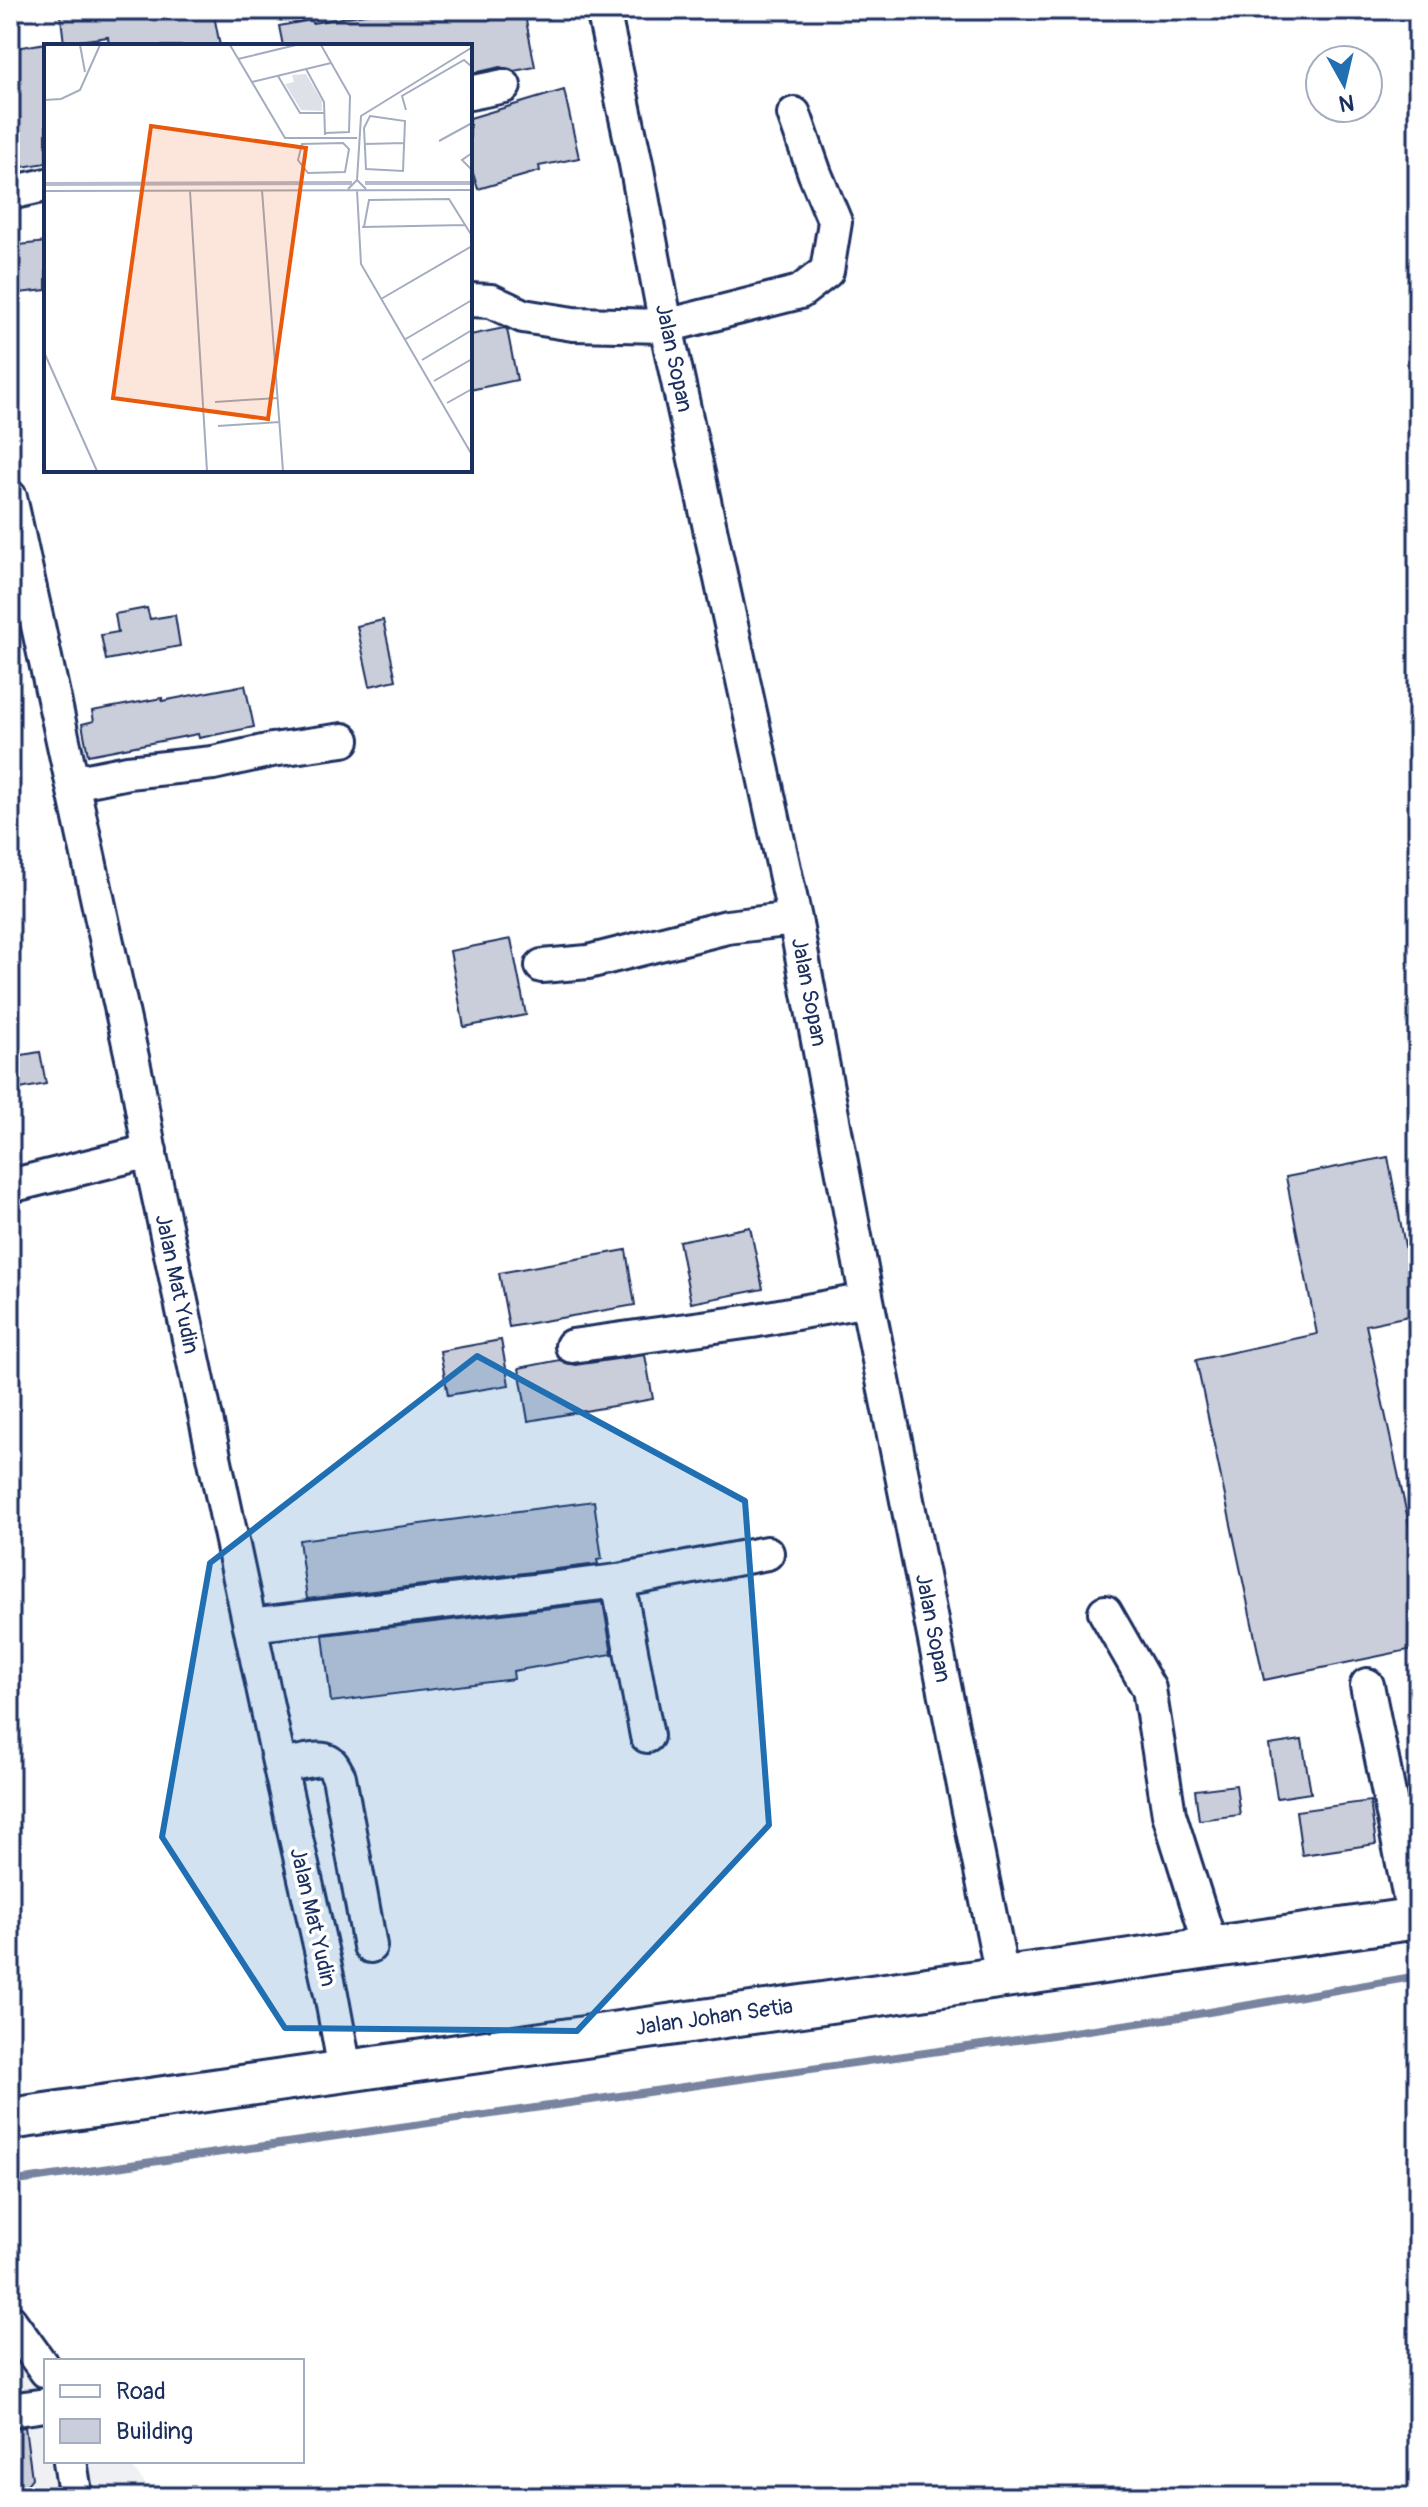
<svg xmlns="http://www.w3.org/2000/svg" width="1428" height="2507" viewBox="0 0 1428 2507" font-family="Pangolin,sans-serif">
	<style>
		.built { fill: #eff0f4 }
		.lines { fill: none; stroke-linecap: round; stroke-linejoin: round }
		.stream { stroke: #77839f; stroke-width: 8 }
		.building { fill: #caceda; stroke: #1b2f5e; stroke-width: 2 }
		.minor-casing { stroke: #1b2f5e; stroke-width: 38 }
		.major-casing { stroke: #1b2f5e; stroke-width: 46 }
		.minor { stroke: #fff; stroke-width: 32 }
		.major { stroke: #fff; stroke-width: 40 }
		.marked { fill: #1f6fb2; fill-opacity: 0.2; stroke: #1f6fb2; stroke-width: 6; stroke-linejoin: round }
		.labels { text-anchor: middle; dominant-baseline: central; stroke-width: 7; stroke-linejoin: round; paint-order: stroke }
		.street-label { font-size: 22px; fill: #1b2f5e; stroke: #fff }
		.inset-river { fill: none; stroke: #b5bbca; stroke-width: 4 }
		.inset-road { fill: none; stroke: #a4acbf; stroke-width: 2 }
		.view { fill: #e8590c; fill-opacity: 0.15; stroke: #e8590c; stroke-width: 4 }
		.inset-edge { fill: none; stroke: #1b2f5e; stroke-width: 4 }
	</style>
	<rect width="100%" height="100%" fill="#fff"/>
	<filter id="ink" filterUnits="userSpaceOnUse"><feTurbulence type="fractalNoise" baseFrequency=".0125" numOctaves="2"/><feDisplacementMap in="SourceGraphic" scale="16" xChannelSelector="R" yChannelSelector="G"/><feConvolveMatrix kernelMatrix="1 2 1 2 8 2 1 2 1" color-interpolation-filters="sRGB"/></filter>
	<g filter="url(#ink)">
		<path class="built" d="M 10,2304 L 53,2361 L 46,2361 L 46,2461 L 128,2461 L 155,2497 L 10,2497 Z"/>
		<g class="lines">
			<path class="stream" d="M 10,2182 L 1180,2017 L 1418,1976"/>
		</g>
		<path class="building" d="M 60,10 L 213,10 L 220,46 L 109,46 L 108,37 L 64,43 Z
			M 388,10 L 524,10 L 535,67 L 514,71 L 500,67 L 470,74 L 470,46 L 283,46 L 279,26 L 311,20 L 312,23 Z
			M 46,43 L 46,163 L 10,169 L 10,49 Z
			M 564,90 L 579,158 L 539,166 L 540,171 L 478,189 L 470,164 L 470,118 Z
			M 46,242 L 46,290 L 10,294 L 10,246 Z
			M 504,328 L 507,329 L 517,380 L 470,390 L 470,335 Z
			M 147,608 L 150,619 L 175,615 L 180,646 L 106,660 L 101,635 L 118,632 L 115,614 Z
			M 383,620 L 396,680 L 370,686 L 357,626 Z
			M 245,685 L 254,727 L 199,738 L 198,734 L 88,755 L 82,724 L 94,721 L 92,711 L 162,698 L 162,701 Z
			M 511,939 L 526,1015 L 464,1027 L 450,951 Z
			M 40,1052 L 46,1084 L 10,1091 L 10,1057 Z
			M 1388,1157 L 1418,1314 L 1366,1325 L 1418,1566 L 1418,1648 L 1264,1680 L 1196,1360 L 1317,1334 L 1286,1177 Z
			M 750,1227 L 763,1289 L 691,1303 L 679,1241 Z
			M 626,1250 L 635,1305 L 509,1327 L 499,1273 Z
			M 501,1340 L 509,1385 L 448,1395 L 440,1351 Z
			M 645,1355 L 653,1399 L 528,1421 L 519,1368 L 560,1360 L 575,1365 Z
			M 594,1501 L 602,1559 L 597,1560 L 598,1564 L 307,1599 L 299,1540 Z
			M 603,1602 L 612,1654 L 513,1671 L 514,1679 L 331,1702 L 323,1635 Z
			M 1302,1740 L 1311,1793 L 1277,1798 L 1269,1745 Z
			M 1236,1785 L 1240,1815 L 1199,1820 L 1195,1790 Z
			M 1370,1801 L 1376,1844 L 1302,1855 L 1296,1811 Z
			M 25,2427 L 32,2478 L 17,2497 L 10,2497 L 10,2429 Z"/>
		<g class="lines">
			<defs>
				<path id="minor" d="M 603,10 L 636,164 L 666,326 L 795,919 L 867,1300 L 1002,1976
					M 470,93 L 504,86
					M 10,193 L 46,185
					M 470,300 L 491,301 L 523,316 L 573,324 L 666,326 L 800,292 L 827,271 L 835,222 L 815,174 L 794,114
					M 10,497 L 138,1085 L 151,1160 L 280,1767 L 331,1994 L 345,2070
					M 73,783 L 128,772 L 213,763 L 272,750 L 343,740
					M 542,966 L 588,962 L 727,927 L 795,919
					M 10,1186 L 150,1151
					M 572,1346 L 752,1321 L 867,1300
					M 618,1581 L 647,1736
					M 1105,1612 L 1149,1689 L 1169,1814 L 1211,1947
					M 250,1625 L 618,1581 L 767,1553
					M 1367,1685 L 1414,1918
					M 280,1767 C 290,1765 319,1756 327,1761 C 333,1763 336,1772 339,1777 L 370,1946
					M 10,2321 L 46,2371
					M 10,2410 L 46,2405
					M 70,2461 L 75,2493 L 73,2497"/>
				<path id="major" d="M 10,2119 L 1418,1918"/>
			</defs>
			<use href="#minor" class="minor-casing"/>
			<use href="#major" class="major-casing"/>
			<use href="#minor" class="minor"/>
			<use href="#major" class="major"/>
		</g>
	</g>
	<path class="marked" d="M 477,1356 L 745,1501 L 769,1825 L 577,2031 L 285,2028 L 162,1837 L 210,1563 Z"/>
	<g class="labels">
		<g class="street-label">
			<text transform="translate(674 358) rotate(78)">Jalan Sopan</text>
			<text transform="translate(809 992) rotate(79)">Jalan Sopan</text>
			<text transform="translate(177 1284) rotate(78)">Jalan Mat Yudin</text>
			<text transform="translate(933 1628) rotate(79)">Jalan Sopan</text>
			<text transform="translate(313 1917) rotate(77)">Jalan Mat Yudin</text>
			<text transform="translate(714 2017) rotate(-8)">Jalan Johan Setia</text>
		</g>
	</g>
	<g transform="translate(44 44)">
		<rect width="428" height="428" fill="#fff"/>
		<path d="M 262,30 L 278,57 L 278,67 L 257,66 L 241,40 L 250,38 L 248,31 Z" fill="#dee1e7"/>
		<path class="inset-river" d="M 321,139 L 428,139M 0,140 L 308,139"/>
		<path class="inset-road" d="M 36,1 L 41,28M 186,1 L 241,94 L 313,94M 277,1 L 306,52 L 305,88 L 281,89M 194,15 L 252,1M 262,25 L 280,58 L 281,91M 234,32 L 256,69 L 281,69M 208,38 L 287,19M 0,56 L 17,55 L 36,46 L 56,1M 362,66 L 358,52 L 420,16 L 428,23M 326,72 L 361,77 L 359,127 L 322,125 L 320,84 ZM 395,97 L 428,79M 299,99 L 305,105 L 301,128 L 264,129 L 254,116 L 258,100 ZM 320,100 L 361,99M 428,109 L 418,116 L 428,126M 313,136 L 317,72 L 427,4M 304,145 L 313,136 L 322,145M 218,146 L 239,427M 313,146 L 317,220 L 428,411M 0,147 L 428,146M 146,147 L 163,427M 318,183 L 421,181M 320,183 L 325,156 L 405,155 L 428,192M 337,255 L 428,202M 360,296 L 428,256M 0,308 L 53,427M 378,316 L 428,286M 390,337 L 428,315M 171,358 L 233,354M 403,359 L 428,345M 174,382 L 235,378"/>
		<path class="view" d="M 107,82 L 262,104 L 224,375 L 69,354 Z"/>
		<rect width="428" height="428" class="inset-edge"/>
	</g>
	<rect width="1428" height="2507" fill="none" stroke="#fff" stroke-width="40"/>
	<rect x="20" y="20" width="1388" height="2467" fill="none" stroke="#1b2f5e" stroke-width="3" filter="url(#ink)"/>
	<rect x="44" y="2359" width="260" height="104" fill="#ffffff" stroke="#a4acbf" stroke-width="2"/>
	<rect x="60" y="2385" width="40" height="12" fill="#ffffff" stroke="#a4acbf" stroke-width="2"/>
	<text x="116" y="2399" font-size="24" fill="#1b2f5e">Road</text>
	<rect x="60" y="2419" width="40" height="24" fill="#caceda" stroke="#a4acbf" stroke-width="2"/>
	<text x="116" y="2439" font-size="24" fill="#1b2f5e">Building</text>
	<g transform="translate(1344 84) rotate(172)"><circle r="38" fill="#ffffff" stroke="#a4acbf" stroke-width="2"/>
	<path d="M0-6L14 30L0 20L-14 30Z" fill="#1f6fb2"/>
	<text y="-12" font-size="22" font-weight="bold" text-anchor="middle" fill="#1b2f5e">N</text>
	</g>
</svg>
